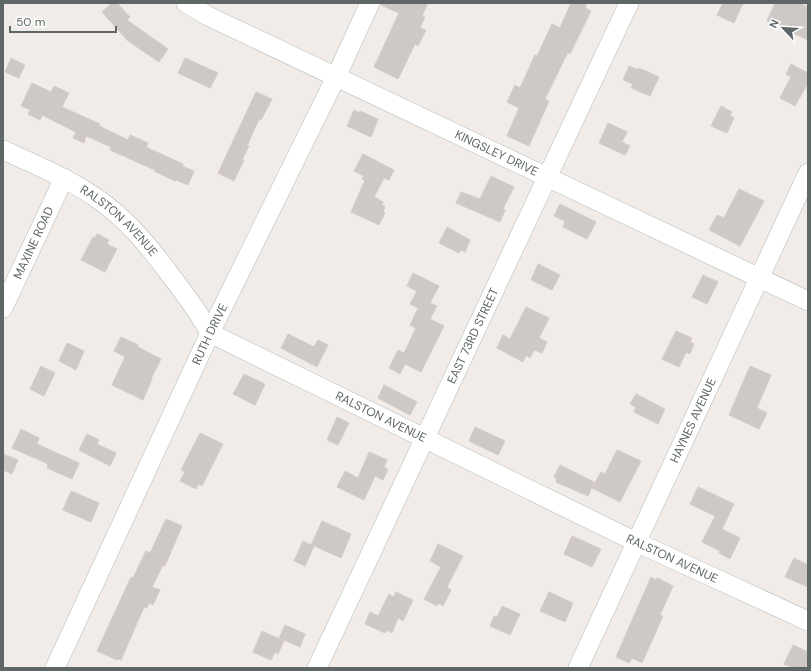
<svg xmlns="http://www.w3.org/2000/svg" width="811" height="671" viewBox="0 0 811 671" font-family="'DM Sans',sans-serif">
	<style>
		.building { fill: #cec9c6; stroke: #d7cbc5 }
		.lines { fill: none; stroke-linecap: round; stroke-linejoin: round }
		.minor-casing { stroke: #b4babc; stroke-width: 20 }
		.minor { stroke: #fff; stroke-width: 19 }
		.labels { text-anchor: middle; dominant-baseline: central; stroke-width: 3; stroke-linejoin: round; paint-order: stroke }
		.street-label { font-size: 12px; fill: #5e6668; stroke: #fff }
	</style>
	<rect width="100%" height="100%" fill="#f1ece7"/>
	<path class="building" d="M 112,3 L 117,3 L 130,17 L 127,20 L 168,49 L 159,62 L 128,41 L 102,12 Z
		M 381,3 L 428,3 L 422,16 L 425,17 L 420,28 L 426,30 L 418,46 L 415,44 L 398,79 L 374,67 L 399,13 L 381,5 Z
		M 571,3 L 587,3 L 585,8 L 591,11 L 570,54 L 568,52 L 545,99 L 549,101 L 529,146 L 507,136 L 519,108 L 507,102 L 515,85 L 520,88 L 535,55 L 537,56 L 552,24 L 560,28 Z
		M 723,3 L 743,3 L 734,23 L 717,15 Z
		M 775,3 L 799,3 L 808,7 L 808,40 L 767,21 Z
		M 11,58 L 25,65 L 19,78 L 5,72 Z
		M 185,58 L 218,73 L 210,88 L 178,73 Z
		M 791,64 L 808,73 L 808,83 L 795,106 L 780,98 L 791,77 L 786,74 Z
		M 629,66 L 639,70 L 639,68 L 659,77 L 650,96 L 631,88 L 633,84 L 623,80 Z
		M 32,83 L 51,92 L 54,86 L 69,93 L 62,107 L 100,124 L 99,126 L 128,140 L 130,135 L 148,143 L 146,147 L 183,164 L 182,166 L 194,171 L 188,185 L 176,180 L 175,181 L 154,171 L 155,170 L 110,150 L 111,147 L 86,136 L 84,143 L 73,138 L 76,132 L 42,115 L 40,120 L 28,114 L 30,110 L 21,106 Z
		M 256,92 L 272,99 L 261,120 L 259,119 L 247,146 L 249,146 L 242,160 L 244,160 L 234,181 L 218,173 Z
		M 721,106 L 732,112 L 730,116 L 734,118 L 727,133 L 711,126 Z
		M 354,110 L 360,113 L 360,111 L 378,119 L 371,137 L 347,126 Z
		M 608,123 L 627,132 L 622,142 L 630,146 L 625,155 L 599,143 Z
		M 363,154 L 394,170 L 389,180 L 384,178 L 374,197 L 383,202 L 382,205 L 385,206 L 383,212 L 385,213 L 379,225 L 351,212 L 365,180 L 362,179 L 364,176 L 354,171 Z
		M 491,176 L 514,187 L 503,209 L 505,210 L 500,222 L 456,203 L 461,192 L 480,199 Z
		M 739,189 L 764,201 L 740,246 L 709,230 L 717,215 L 724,218 Z
		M 560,204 L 596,222 L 587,239 L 563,227 L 565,221 L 554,216 Z
		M 447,227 L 470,240 L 465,252 L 461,250 L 459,253 L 439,243 Z
		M 97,234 L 109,240 L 107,244 L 117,249 L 105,272 L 81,260 L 93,237 L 95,238 Z
		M 538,264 L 560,275 L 552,290 L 531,280 Z
		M 413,273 L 439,286 L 430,303 L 437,306 L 430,319 L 444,326 L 421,372 L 405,364 L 400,374 L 389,368 L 398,350 L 404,353 L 416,328 L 410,325 L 418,308 L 410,304 L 417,291 L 407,286 Z
		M 703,275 L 718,282 L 707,304 L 692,297 Z
		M 526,307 L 549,318 L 539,338 L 547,342 L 542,353 L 534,350 L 530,358 L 526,355 L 523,362 L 497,348 L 503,335 L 510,339 Z
		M 676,331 L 692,338 L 690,342 L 694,344 L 690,354 L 686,352 L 679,367 L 662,359 Z
		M 288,334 L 314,347 L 318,340 L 328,345 L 317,367 L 281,348 Z
		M 121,337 L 138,345 L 138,347 L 161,359 L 151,379 L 152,379 L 143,400 L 112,385 L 125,357 L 114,351 Z
		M 67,343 L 84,351 L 76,370 L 59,361 Z
		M 41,366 L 55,373 L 44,396 L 30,389 Z
		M 750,366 L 771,375 L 757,408 L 767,413 L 759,429 L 729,415 Z
		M 244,374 L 265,384 L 255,405 L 233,394 Z
		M 384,385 L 417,402 L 410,415 L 378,398 Z
		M 636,394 L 665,409 L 658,424 L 634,412 L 636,407 L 630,404 Z
		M 337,417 L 349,423 L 338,445 L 327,440 Z
		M 475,427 L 505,441 L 498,455 L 469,441 Z
		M 21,429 L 39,438 L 37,444 L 79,463 L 72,479 L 47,468 L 48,464 L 12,448 Z
		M 200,433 L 223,444 L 202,486 L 198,484 L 196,489 L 180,481 L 185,472 L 181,470 Z
		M 87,434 L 99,440 L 97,444 L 116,453 L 110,466 L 79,450 Z
		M 617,450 L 641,461 L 620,502 L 592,488 L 601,472 L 605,474 Z
		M 369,452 L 387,460 L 384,467 L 388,469 L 383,480 L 375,476 L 364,500 L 337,487 L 345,471 L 358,478 Z
		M 3,454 L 18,460 L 12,474 L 3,470 Z
		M 560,465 L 594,482 L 588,496 L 556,482 L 557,479 L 554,477 Z
		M 698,487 L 734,504 L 722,529 L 740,538 L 730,559 L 719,553 L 720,551 L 702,542 L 715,516 L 690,504 Z
		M 71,491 L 99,503 L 91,522 L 63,510 Z
		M 166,519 L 182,526 L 165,566 L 163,565 L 152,587 L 160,590 L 153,605 L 149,603 L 147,608 L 144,607 L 121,660 L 118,659 L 117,660 L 97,651 L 131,577 L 133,578 L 146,551 L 150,553 Z
		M 322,521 L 351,534 L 341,558 L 314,546 L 305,566 L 294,561 L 303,541 L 311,545 Z
		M 572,536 L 601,549 L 592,567 L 564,554 Z
		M 438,544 L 463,556 L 447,587 L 451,590 L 443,606 L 438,603 L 437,606 L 424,599 L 441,567 L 430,561 Z
		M 794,558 L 808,565 L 808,587 L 785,577 Z
		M 651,577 L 656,580 L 657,578 L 673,586 L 660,615 L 663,616 L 642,663 L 632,658 L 629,663 L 616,657 Z
		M 396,592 L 413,600 L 403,621 L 398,618 L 392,633 L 387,630 L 385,633 L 365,624 L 370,612 L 378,616 L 389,594 L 394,597 Z
		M 549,592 L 573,603 L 565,622 L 540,611 Z
		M 502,606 L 520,614 L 510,635 L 490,626 L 494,616 L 497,617 Z
		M 285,625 L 305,634 L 300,647 L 279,638 Z
		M 262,631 L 284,641 L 278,654 L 275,652 L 271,660 L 253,652 Z
		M 793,645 L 808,652 L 808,662 L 805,668 L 794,668 L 784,664 Z"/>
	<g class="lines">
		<defs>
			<g id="minor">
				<path id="s1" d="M 186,3 L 208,16 L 808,301"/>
				<path id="s2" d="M 3,150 C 34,164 67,178 95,197 C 126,218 149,246 171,276 C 185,294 199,313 210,333 L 636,542 L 808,621"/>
				<path id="s3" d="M 3,308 L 64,178"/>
				<path id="s4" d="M 55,668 L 210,333 L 336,77 L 370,3"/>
				<path id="s5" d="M 317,668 L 629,3"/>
				<path id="s6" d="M 578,668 L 808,173"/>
			</g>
		</defs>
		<use href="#minor" class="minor-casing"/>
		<use href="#minor" class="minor"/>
	</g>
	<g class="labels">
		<g class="street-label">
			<text stroke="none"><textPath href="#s1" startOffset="345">KINGSLEY DRIVE</textPath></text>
			<text stroke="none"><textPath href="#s2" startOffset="137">RALSTON AVENUE</textPath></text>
			<text stroke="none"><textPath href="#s3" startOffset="72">MAXINE ROAD</textPath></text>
			<text stroke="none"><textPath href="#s4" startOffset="368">RUTH DRIVE</textPath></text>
			<text stroke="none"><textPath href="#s5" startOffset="367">EAST 73RD STREET</textPath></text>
			<text stroke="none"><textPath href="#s2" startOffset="473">RALSTON AVENUE</textPath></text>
			<text stroke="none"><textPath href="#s6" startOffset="273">HAYNES AVENUE</textPath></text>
			<text stroke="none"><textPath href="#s2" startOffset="797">RALSTON AVENUE</textPath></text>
		</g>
	</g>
	<rect width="811" height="671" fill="none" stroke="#5e6668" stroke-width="8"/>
	<g transform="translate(783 28) rotate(295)" stroke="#ffffff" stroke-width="3" paint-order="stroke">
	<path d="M0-3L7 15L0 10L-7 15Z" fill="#5e6668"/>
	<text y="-6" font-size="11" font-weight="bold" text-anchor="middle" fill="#5e6668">N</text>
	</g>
	<path d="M10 26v6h106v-6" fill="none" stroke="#5e6668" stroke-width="2"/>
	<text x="16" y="26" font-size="12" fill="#5e6668" stroke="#ffffff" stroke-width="3" paint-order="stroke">50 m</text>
</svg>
